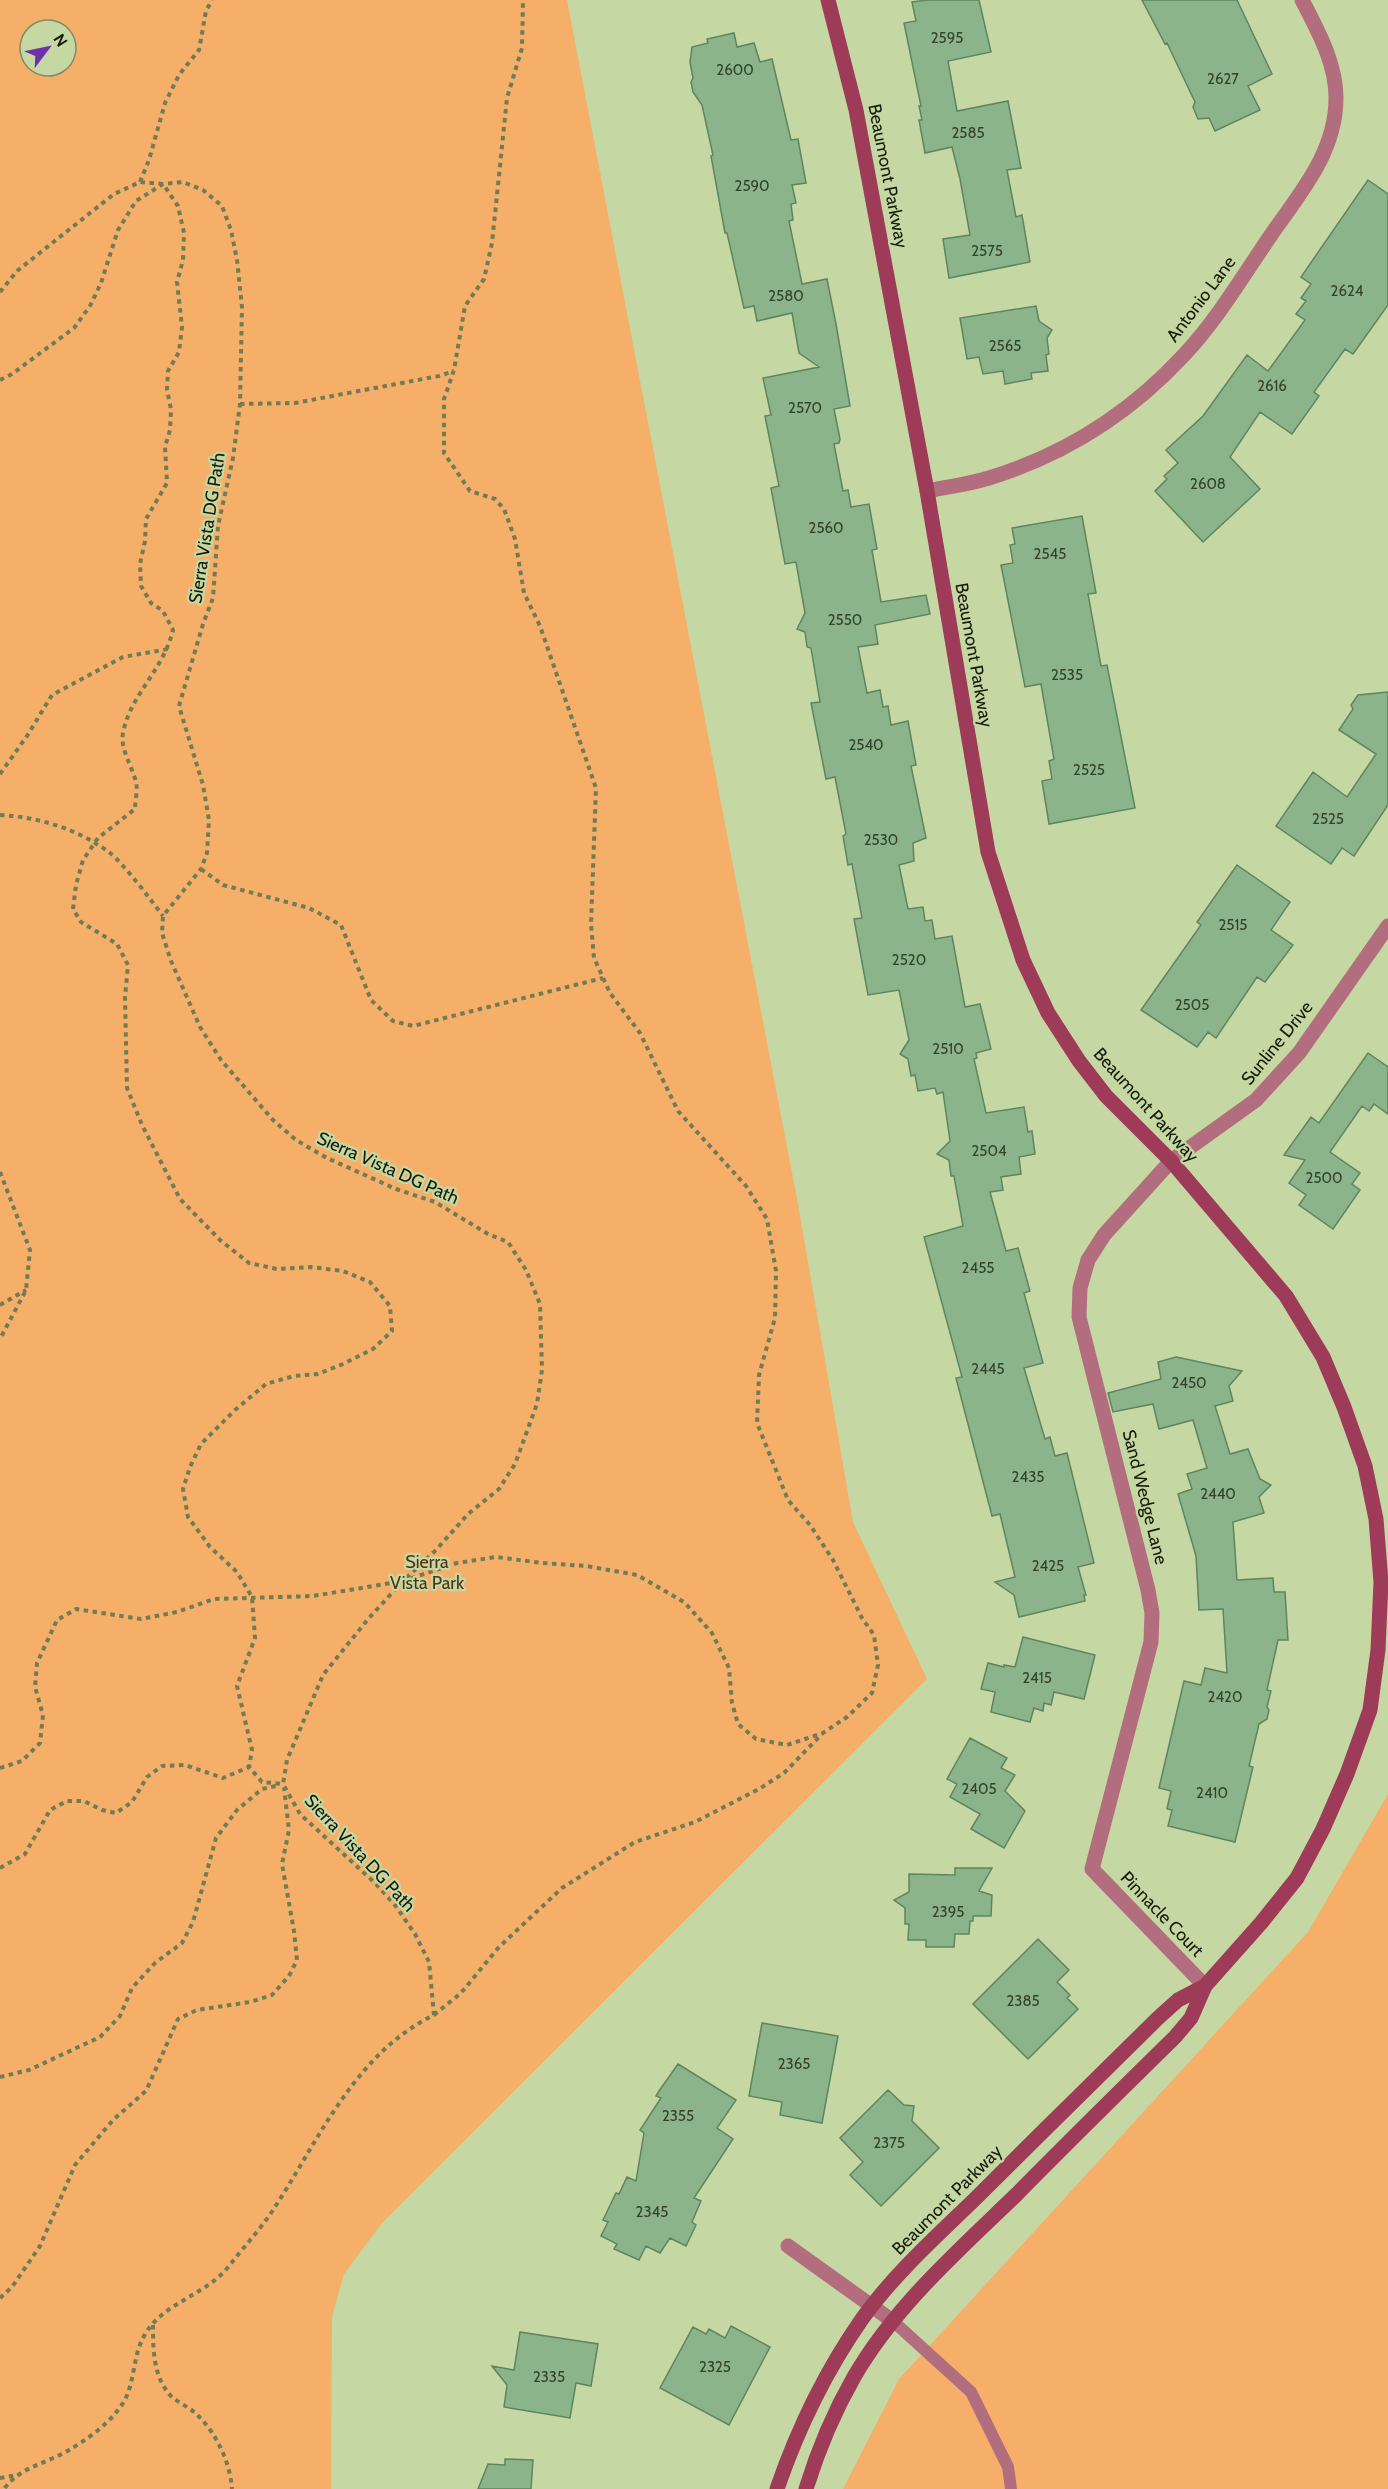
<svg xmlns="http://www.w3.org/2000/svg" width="1388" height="2489" viewBox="0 0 1388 2489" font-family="Cabin,sans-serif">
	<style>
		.green { fill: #f6af69; fill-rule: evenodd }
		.building { fill: #8bb48b; stroke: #5f855e; stroke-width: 1.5 }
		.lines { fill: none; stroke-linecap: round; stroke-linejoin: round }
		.path { stroke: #6f7c57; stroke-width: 4; stroke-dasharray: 4.5 4.5; stroke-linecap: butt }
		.lane { stroke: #b26e7f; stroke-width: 12 }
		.street { stroke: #b26e7f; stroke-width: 15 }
		.secondary { stroke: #9d3b59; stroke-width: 15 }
		.labels { text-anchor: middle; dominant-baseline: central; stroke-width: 4.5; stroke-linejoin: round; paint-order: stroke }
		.number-label { font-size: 15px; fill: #33422a }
		.street-label { font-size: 18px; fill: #161c09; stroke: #c5d8a3 }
		.park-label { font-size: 18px; fill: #52320f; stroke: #c5d8a3 }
	</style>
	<rect width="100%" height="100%" fill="#c5d8a3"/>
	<path class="green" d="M 0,0 L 567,0 L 798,1204 L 853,1522 L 927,1679 L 382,2223 L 344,2274 L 332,2317 L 331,2489 L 0,2489 ZM 30,30 L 66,30 L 66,66 L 30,66 Z
		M 1388,1794 L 1388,2489 L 843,2489 L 899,2379 L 1308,1932 Z"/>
	<path class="building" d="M 927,0 L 979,0 L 991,52 L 948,61 L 957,111 L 1008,101 L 1021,168 L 1007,170 L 1016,217 L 1022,215 L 1030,262 L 949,278 L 943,239 L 970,235 L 960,179 L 952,147 L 925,153 L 919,120 L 922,120 L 919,106 L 921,106 L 904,23 L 916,21 L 912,2 Z
		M 1142,0 L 1237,0 L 1272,74 L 1248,86 L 1260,110 L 1215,131 L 1209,118 L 1198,119 L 1193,107 L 1195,102 L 1167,43 L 1165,44 Z
		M 734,33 L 737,47 L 754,43 L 760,62 L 772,59 L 791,140 L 798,139 L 806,183 L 792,185 L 796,203 L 791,204 L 793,220 L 789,221 L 802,284 L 827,279 L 836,324 L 850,406 L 834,409 L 840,439 L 839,443 L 834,444 L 843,491 L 848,490 L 851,507 L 869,504 L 877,549 L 872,550 L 881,602 L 926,595 L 930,614 L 875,625 L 878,644 L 858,647 L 867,693 L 880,690 L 883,707 L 888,706 L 891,725 L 908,721 L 916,765 L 911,766 L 926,838 L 913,843 L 914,861 L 899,865 L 908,909 L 923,907 L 925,921 L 932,920 L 935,939 L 952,936 L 965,1007 L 980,1004 L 991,1049 L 976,1053 L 977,1058 L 974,1059 L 986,1113 L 1024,1107 L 1028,1132 L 1032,1131 L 1035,1154 L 1019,1157 L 1021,1174 L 1001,1177 L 1003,1190 L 990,1192 L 1006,1251 L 1018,1248 L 1030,1291 L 1024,1293 L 1043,1363 L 1024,1368 L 1045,1439 L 1050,1437 L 1055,1456 L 1067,1453 L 1094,1563 L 1078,1567 L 1086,1595 L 1084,1595 L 1085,1601 L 1019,1617 L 1014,1595 L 995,1582 L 1015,1577 L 1000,1514 L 992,1516 L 956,1378 L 962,1377 L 924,1237 L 963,1226 L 954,1176 L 951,1176 L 949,1160 L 937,1154 L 950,1141 L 943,1092 L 937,1094 L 935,1088 L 918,1091 L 915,1075 L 911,1076 L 908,1059 L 900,1054 L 909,1040 L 899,990 L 868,995 L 854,919 L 862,918 L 852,864 L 848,865 L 843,836 L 846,834 L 835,777 L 826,779 L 811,703 L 820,702 L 811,648 L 807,647 L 805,632 L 797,629 L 805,613 L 796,562 L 785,564 L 771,488 L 779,486 L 765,416 L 771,415 L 763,378 L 819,367 L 799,353 L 792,313 L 757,321 L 754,306 L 744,308 L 727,233 L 725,233 L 711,156 L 713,155 L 702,105 L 693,92 L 691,82 L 693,78 L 690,62 L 692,47 L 708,43 L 707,39 Z
		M 1368,180 L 1388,194 L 1388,305 L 1353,354 L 1345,349 L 1314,392 L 1319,396 L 1292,434 L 1260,412 L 1230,457 L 1260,489 L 1203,542 L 1155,491 L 1167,479 L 1164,476 L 1178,463 L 1166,450 L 1203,416 L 1247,355 L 1268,371 L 1305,320 L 1296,314 L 1306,301 L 1301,298 L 1311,284 L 1301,277 Z
		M 1036,306 L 1039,321 L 1052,330 L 1047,338 L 1049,354 L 1046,355 L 1048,371 L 1031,373 L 1032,379 L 1005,384 L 1003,371 L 983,374 L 979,357 L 967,359 L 960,318 Z
		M 1082,516 L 1096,593 L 1088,594 L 1101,666 L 1107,665 L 1135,808 L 1049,824 L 1042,781 L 1052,779 L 1049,761 L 1054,759 L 1041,684 L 1025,687 L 1001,565 L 1013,563 L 1010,545 L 1015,544 L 1012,528 Z
		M 1388,692 L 1388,805 L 1354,856 L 1342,848 L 1331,864 L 1276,826 L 1313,772 L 1347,797 L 1376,754 L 1339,730 L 1353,709 L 1351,705 L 1358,695 Z
		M 1237,865 L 1290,902 L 1271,930 L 1293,945 L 1265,982 L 1257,977 L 1216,1038 L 1208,1032 L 1197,1047 L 1141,1010 L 1201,925 L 1197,922 Z
		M 1368,1053 L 1388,1067 L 1388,1114 L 1374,1104 L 1369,1111 L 1362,1106 L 1330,1152 L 1360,1173 L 1352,1184 L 1360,1190 L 1333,1229 L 1299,1205 L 1306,1195 L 1289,1183 L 1305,1160 L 1284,1155 L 1311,1117 L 1319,1123 Z
		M 1176,1357 L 1242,1371 L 1229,1386 L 1233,1401 L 1215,1406 L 1230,1454 L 1248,1449 L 1260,1479 L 1271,1485 L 1259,1497 L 1264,1513 L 1233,1522 L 1237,1580 L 1273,1578 L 1274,1592 L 1285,1592 L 1288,1640 L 1278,1640 L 1267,1690 L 1271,1691 L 1267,1707 L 1269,1710 L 1267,1719 L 1259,1724 L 1249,1766 L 1253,1767 L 1235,1842 L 1168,1826 L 1172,1810 L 1167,1809 L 1171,1791 L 1159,1788 L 1184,1681 L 1201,1685 L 1205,1668 L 1227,1673 L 1223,1609 L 1199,1610 L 1196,1556 L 1178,1494 L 1192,1489 L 1187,1474 L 1207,1468 L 1193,1420 L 1159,1429 L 1153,1404 L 1113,1412 L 1108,1393 L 1161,1379 L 1158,1362 Z
		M 1023,1637 L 1095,1655 L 1084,1699 L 1054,1692 L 1051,1705 L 1044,1703 L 1043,1711 L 1034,1708 L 1030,1722 L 991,1712 L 995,1692 L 981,1689 L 988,1663 L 1004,1667 L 1004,1665 L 1015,1667 Z
		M 970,1738 L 1007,1758 L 1001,1768 L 1015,1775 L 1005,1791 L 1025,1811 L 1004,1848 L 971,1829 L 980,1814 L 950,1797 L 957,1784 L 947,1779 Z
		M 955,1868 L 992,1868 L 979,1891 L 992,1895 L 991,1916 L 973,1916 L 973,1921 L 970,1921 L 969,1934 L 955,1934 L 954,1947 L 926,1947 L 926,1940 L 908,1940 L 909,1924 L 905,1924 L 905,1908 L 894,1900 L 909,1892 L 909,1874 L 955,1875 Z
		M 1038,1939 L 1069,1970 L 1057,1982 L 1070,1995 L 1067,1998 L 1078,2009 L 1028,2059 L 973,2004 Z
		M 762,2023 L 838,2036 L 822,2123 L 780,2115 L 782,2102 L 749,2096 Z
		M 678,2064 L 736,2100 L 717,2128 L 733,2139 L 694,2198 L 701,2201 L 692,2222 L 696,2225 L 686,2246 L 670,2238 L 660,2253 L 646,2246 L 639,2260 L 614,2249 L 617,2244 L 601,2236 L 608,2222 L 603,2220 L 616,2193 L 619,2194 L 627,2177 L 636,2181 L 644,2133 L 640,2130 L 661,2098 L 656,2096 L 659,2091 Z
		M 888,2090 L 904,2105 L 914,2106 L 912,2121 L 939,2148 L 881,2206 L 850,2175 L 863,2162 L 840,2138 Z
		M 731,2326 L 770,2347 L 729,2425 L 660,2388 L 693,2327 L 706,2334 L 709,2329 L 725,2338 Z
		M 520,2332 L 598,2344 L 591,2386 L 576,2383 L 570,2418 L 504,2407 L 507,2385 L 492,2366 L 514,2370 Z
		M 505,2459 L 533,2460 L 531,2489 L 478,2489 L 488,2464 L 505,2465 Z"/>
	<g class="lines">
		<path class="path" d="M 140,182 L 149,160 L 165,103 L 179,75 L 199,50 L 206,11 L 212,0
			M 0,292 L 17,271 L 114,194 L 140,182 L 163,184 L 178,206 L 184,233 L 183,260 L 177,282 L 182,327 L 179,352 L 168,371 L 167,390 L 171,409 L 170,430 L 165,447 L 167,483 L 146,519 L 145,541 L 140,564 L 141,586 L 151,603 L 163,611 L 173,630 C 163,671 130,695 123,733 C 120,749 132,766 136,782 C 138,790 135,801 135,809 L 98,838 L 83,860 L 76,885 L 73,909 L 81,922 L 117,944 L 128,965 L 125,997 L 127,1088 L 142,1125 L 180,1199 L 220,1240 L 249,1263 L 277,1269 L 311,1267 L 343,1271 L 370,1282 L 390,1306 L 392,1331 L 373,1349 L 343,1364 L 318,1374 L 294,1376 L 266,1384 L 235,1410 L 201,1444 L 190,1467 L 183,1489 L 188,1517 L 210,1547 L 237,1572 L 252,1597 L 255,1638 L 237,1686 L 252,1750 L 249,1767 L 262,1782 L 283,1784
			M 0,380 L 12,374 L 74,328 L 90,306 L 101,283 L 118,230 L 136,201 L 163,184 L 183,182 L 203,190 L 222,206 L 231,230 L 237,260 L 242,307 L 240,404 L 233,458 L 218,526 L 213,598 L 203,624 L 179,706 L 203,785 L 209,820 L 207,853 L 201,869 L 163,916 L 162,933 L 171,961 L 200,1027 L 221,1060 L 273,1120 L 296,1140 L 327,1158 L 396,1189 L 435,1202 L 488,1234 L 508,1242 L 526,1270 L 540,1304 L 542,1370 L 537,1404 L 515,1464 L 499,1489 L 468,1514 L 436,1550 L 403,1581 L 369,1618 L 323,1675 L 287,1760 L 283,1784 L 300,1814 L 376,1884 L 395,1905 L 415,1934 L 429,1962 L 434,2015 C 352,2055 317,2145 269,2216 C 257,2233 242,2249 229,2266 C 206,2296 160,2303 143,2338 C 131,2361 136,2389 118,2410 C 106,2426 86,2440 69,2450 C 46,2464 21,2466 4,2489
			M 240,404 L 295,403 L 439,376 L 454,371
			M 0,774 L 27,736 L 52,695 L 123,657 L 168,649
			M 0,815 C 39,817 77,829 109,852 C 125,865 150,899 163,916
			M 201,869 L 223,885 L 309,908 L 341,925 L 371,1000 L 393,1021 L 413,1026 L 603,978
			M 0,1172 L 30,1250 L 26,1290 L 0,1339
			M 0,1305 L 26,1290
			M 0,1768 L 22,1761 L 40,1743 L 43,1715 L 35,1687 L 37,1663 L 57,1620 L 76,1609 L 141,1619 L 177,1612 L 214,1599 L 313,1596 L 403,1581 L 457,1563 L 496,1557 L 542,1563 L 586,1566 L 637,1575 L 684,1602 L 712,1633 L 729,1668 L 732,1703 L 738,1724 L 756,1739 L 787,1745 L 823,1733 L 847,1717 L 872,1693 L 878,1665 L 874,1635 L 862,1618 L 833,1560 L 810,1525 L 788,1500 L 757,1423 L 759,1375 L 775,1318 L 776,1271 L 767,1219 L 746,1186 L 678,1111 L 640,1033 L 610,993 L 594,958 L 591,924 L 596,788 L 540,626 L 524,593 L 515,539 L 504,509 L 495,499 L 470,491 L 444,453 L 444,399 L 454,370 L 465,306 L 484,279 L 492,243 L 507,98 L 522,48 L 523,0
			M 0,1868 L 25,1854 L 50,1810 L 67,1801 L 84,1801 L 102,1810 L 116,1813 L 132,1802 L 147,1777 L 162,1766 L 185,1765 L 223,1778 L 249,1767
			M 434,2015 L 461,1993 L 499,1947 L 562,1888 L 635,1842 L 695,1822 L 759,1789 L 784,1773 L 821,1735
			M 0,2077 L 29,2070 L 100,2037 L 120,2016 L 132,1988 L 155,1963 L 182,1943 L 193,1922 L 216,1838 L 237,1810 L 262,1789 L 280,1785
			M 0,2298 L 12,2287 L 40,2246 L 75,2165 L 113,2120 L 146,2091 L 178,2019 L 197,2010 L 250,2002 L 272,1995 L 289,1976 L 297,1960 L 294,1931 L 282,1864 L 289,1830 L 284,1788
			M 153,2325 C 153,2349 153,2377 171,2396 C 177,2402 187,2406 194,2412 C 215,2430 230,2461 232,2489
			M 0,2478 L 17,2475"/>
		<path class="lane" d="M 894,2322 L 971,2392 L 1008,2467 L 1011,2489"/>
		<path class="street" d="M 927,491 C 947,487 969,484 989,478 C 1064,455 1130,413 1183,356 C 1217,320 1243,276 1271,235 C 1301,192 1336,152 1336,98 C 1336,63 1318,31 1302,0
			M 1205,1986 L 1092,1869 L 1151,1642 L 1152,1613 L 1148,1590 L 1079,1317 L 1080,1288 L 1088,1260 L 1104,1235 L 1171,1161 L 1256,1100 L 1299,1053 L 1388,926
			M 788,2246 L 894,2322"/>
		<path class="secondary" d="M 777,2489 C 798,2428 825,2372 862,2319 C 894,2274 938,2235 977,2197 C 1037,2137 1098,2077 1158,2018 L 1178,2000 L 1205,1986
			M 806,2489 C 818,2450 834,2412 854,2377 C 895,2306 959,2250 1017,2194 C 1069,2141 1122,2089 1175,2037 L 1191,2018 L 1205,1986 L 1261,1923 L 1297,1878 L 1323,1829 L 1347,1774 L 1370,1710 L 1378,1650 L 1381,1582 L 1376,1519 L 1365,1466 L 1344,1407 L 1323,1357 L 1286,1296 L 1171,1161 L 1106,1096 L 1079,1061 L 1048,1013 L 1023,960 L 988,852 L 927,491 L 856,110 L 828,0"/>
	</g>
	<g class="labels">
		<g class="number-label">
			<text x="947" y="38">2595</text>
			<text x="735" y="70">2600</text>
			<text x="1223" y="79">2627</text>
			<text x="968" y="133">2585</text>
			<text x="752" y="186">2590</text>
			<text x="987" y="251">2575</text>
			<text x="1347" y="291">2624</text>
			<text x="786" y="296">2580</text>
			<text x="1005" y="346">2565</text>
			<text x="1272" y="386">2616</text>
			<text x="805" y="408">2570</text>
			<text x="1208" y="484">2608</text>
			<text x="826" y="528">2560</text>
			<text x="1050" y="554">2545</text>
			<text x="845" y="620">2550</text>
			<text x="1067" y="675">2535</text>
			<text x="866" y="745">2540</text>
			<text x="1089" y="770">2525</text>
			<text x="1328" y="819">2525</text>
			<text x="881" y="840">2530</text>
			<text x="1233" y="925">2515</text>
			<text x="909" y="960">2520</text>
			<text x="1192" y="1005">2505</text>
			<text x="948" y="1049">2510</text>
			<text x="989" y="1151">2504</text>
			<text x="1324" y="1178">2500</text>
			<text x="978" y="1268">2455</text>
			<text x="988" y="1369">2445</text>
			<text x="1189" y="1383">2450</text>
			<text x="1028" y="1477">2435</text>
			<text x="1218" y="1494">2440</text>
			<text x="1048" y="1566">2425</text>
			<text x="1037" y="1678">2415</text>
			<text x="1225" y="1697">2420</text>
			<text x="979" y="1789">2405</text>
			<text x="1212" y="1793">2410</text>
			<text x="948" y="1912">2395</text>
			<text x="1023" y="2001">2385</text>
			<text x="794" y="2064">2365</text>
			<text x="678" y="2116">2355</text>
			<text x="889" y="2143">2375</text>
			<text x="652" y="2212">2345</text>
			<text x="715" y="2367">2325</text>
			<text x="549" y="2377">2335</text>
		</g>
		<g class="street-label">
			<text transform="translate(888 176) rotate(79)">Beaumont Parkway</text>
			<text transform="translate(1201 299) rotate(-53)">Antonio Lane</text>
			<text transform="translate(207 528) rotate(-81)">Sierra Vista DG Path</text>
			<text transform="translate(974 655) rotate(80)">Beaumont Parkway</text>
			<text transform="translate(1277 1043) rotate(-51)">Sunline Drive</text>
			<text transform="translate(1146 1105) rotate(48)">Beaumont Parkway</text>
			<text transform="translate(388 1168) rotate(24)">Sierra Vista DG Path</text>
			<text transform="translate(1145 1497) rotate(76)">Sand Wedge Lane</text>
			<text transform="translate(360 1853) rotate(47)">Sierra Vista DG Path</text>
			<text transform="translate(1162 1914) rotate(46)">Pinnacle Court</text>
			<text transform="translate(947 2200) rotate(-45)">Beaumont Parkway</text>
		</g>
		<g class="park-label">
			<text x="427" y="1562">Sierra<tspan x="427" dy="21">Vista Park</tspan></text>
		</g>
	</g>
	<g transform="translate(48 48) rotate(58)"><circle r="28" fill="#c5d8a3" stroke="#7f8d65" stroke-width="1.5"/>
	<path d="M0-4.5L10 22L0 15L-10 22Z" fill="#6f31a7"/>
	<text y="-9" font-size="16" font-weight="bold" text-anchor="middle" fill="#161c09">N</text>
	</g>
</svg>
